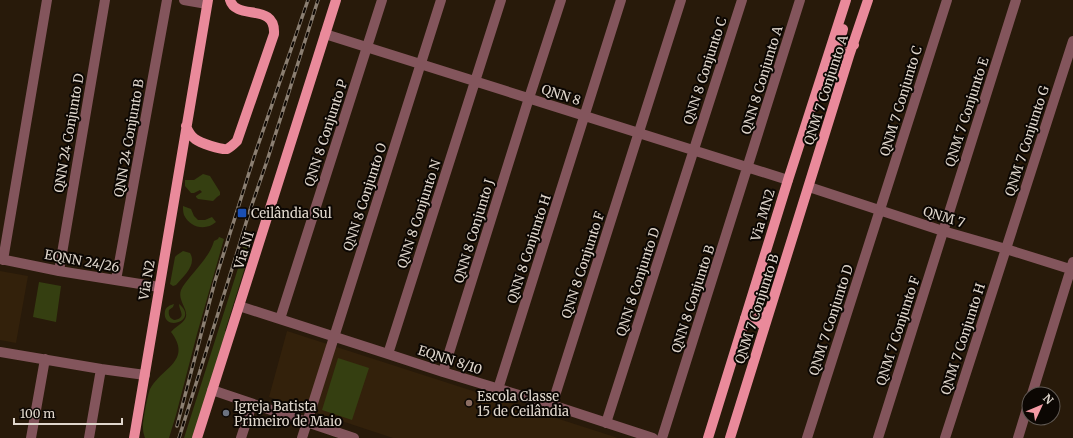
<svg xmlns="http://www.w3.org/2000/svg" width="1073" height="438" viewBox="0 0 1073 438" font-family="Merriweather,serif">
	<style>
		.built { fill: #33210b }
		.green { fill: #353f11 }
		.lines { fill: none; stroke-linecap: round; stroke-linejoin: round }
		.minor { stroke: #83555c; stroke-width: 10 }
		.major { stroke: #ea8a9b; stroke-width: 10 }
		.rail-casing { stroke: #8b7f72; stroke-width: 3.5 }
		.rail { stroke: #0c0703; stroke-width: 2; stroke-dasharray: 6; stroke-linecap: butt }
		.transit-dot { fill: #1a4fb4; stroke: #0c0703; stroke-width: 1.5 }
		.education-dot { fill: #8d6e63; stroke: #0c0703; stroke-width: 1.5 }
		.worship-dot { fill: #6b7280; stroke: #0c0703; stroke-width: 1.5 }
		.labels { text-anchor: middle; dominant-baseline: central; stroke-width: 4; stroke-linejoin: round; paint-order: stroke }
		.street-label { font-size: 13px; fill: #e0d7cd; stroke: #0c0703 }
		.poi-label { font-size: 13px; fill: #e0d7cd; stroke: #0c0703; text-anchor: start }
	</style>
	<rect width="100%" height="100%" fill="#281a0a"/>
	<path class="built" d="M 0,271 L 28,276 L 16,343 L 0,340 Z
		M 287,331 L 618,438 L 393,438 L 269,397 Z"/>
	<path class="green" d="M 203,174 L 210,176 L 220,192 L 220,195 L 217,197 L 213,201 L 198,199 L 196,197 L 196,196 L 202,192 L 200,190 L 194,193 L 191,193 L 185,186 L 185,180 L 194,180 Z
		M 183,206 L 191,209 L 194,216 L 198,220 L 205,220 L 212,217 L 216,222 C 206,231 190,228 184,215 C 183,212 183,209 183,206 Z
		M 219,237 L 224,239 L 197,334 L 176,415 L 169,438 L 145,438 C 144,435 143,432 143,429 C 142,424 148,393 150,389 C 161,368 193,361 171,332 C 175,327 182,324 185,319 C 190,310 177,301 181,290 C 183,285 187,281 190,277 C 199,266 210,255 214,241 L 218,239 Z
		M 244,245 L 248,247 L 250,251 L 225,331 L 227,332 L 193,438 L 184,438 L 240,262 L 239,257 L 240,257 Z
		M 183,251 L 190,253 C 197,265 184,276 176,285 L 173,286 L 170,284 L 175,257 L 177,255 Z
		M 39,282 L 61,286 L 56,322 L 33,317 Z
		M 174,304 L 173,307 L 169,310 C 168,315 170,319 175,320 C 187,317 179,311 179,304 C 200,321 161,333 165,311 C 166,307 170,305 174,304 Z
		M 338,358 L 369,368 L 352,420 L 322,410 Z"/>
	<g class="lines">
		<path class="minor" d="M 184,0 L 207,4
			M 325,34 L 788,180
			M 809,187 L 943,231 L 1006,249 L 1073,270
			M 0,259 L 59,271 L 159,287
			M 3,260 L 47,0
			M 59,271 L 105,0
			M 116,280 L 167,0
			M 239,306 L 388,354 L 443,372 L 552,405 L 653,438
			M 280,319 L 382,0
			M 0,352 L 101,369 L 145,375
			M 388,354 L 501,0
			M 443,372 L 529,98 L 561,0
			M 498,389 L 621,0
			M 212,390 L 354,438
			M 1032,394 L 1073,262
			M 552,405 L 681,0
			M 606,423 L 742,0
			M 31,438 L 45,359
			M 89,438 L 101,369
			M 241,438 L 252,404
			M 302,438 L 441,0
			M 662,438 L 800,0
			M 807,438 L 947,0
			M 878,438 L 1016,0
			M 945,438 L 1073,41
			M 1018,438 L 1029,402"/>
		<path class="major" d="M 843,29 L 840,41 L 854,45
			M 831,49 L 841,52 L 849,56
			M 186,126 C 188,131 191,136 195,139 C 200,143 221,150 227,149 C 231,147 234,144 237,141 L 274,34 C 276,2 236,21 230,0
			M 757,296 L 754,307 L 756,310 L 761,313 L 767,312 L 770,309
			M 745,318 L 755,321 L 765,325
			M 134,438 L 208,0
			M 197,438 L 239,306 L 336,0
			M 708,438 L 788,180 L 846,0
			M 730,438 L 849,56 L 868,0"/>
		<defs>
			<path id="rail" d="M 177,426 L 215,281 L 254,157 L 308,0
				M 179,438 L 236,256 L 249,213 L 267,161 L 318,0"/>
		</defs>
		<use href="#rail" class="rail-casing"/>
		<use href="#rail" class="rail"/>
	</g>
	<rect class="transit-dot" x="237" y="208" width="10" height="10" rx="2"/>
	<circle class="education-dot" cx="469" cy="403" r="4"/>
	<circle class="worship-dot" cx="226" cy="413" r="4"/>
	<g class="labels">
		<g class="street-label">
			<text transform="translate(705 71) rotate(-72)">QNN 8 Conjunto C</text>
			<text transform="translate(762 80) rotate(-73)">QNN 8 Conjunto A</text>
			<text transform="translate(826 90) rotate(-72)">QNM 7 Conjunto A</text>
			<text transform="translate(561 95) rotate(18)">QNN 8</text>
			<text transform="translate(901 101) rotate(-73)">QNM 7 Conjunto C</text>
			<text transform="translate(967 112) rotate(-72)">QNM 7 Conjunto E</text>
			<text transform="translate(69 133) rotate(-80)">QNN 24 Conjunto D</text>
			<text transform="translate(326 133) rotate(-72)">QNN 8 Conjunto P</text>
			<text transform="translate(129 138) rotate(-80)">QNN 24 Conjunto B</text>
			<text transform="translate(1027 141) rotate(-72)">QNM 7 Conjunto G</text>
			<text transform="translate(365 197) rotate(-72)">QNN 8 Conjunto O</text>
			<text transform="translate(419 214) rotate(-72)">QNN 8 Conjunto N</text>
			<text transform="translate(763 215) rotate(-73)">Via MN2</text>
			<text transform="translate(944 217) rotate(17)">QNM 7</text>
			<text transform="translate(474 231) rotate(-73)">QNN 8 Conjunto J</text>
			<text transform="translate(529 249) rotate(-72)">QNN 8 Conjunto H</text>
			<text transform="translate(244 250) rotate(-73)">Via N1</text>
			<text transform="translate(82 261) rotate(10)">EQNN 24/26</text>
			<text transform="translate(583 265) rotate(-72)">QNN 8 Conjunto F</text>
			<text transform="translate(147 280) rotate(-80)">Via N2</text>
			<text transform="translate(638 282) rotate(-72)">QNN 8 Conjunto D</text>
			<text transform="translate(693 299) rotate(-72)">QNN 8 Conjunto B</text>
			<text transform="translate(757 309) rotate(-72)">QNM 7 Conjunto B</text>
			<text transform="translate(831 320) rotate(-72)">QNM 7 Conjunto D</text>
			<text transform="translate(898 331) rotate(-72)">QNM 7 Conjunto F</text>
			<text transform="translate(963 339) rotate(-72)">QNM 7 Conjunto H</text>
			<text transform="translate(450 360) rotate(18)">EQNN 8/10</text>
		</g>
		<g class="poi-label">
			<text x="251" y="213">Ceilândia Sul</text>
			<text x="477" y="396">Escola Classe<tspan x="477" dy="15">15 de Ceilândia</tspan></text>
			<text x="234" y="406">Igreja Batista<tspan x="234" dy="15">Primeiro de Maio</tspan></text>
		</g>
	</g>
	<g transform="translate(1041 406) rotate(46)"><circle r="19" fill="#0c0703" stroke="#615a54"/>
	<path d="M0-3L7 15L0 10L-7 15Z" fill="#f49aa4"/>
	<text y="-6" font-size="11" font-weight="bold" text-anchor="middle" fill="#e0d7cd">N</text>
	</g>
	<path d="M14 418v6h108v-6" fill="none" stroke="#e0d7cd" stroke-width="2"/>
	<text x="20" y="418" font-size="12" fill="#e0d7cd" stroke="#0c0703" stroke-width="3" paint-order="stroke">100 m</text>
</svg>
